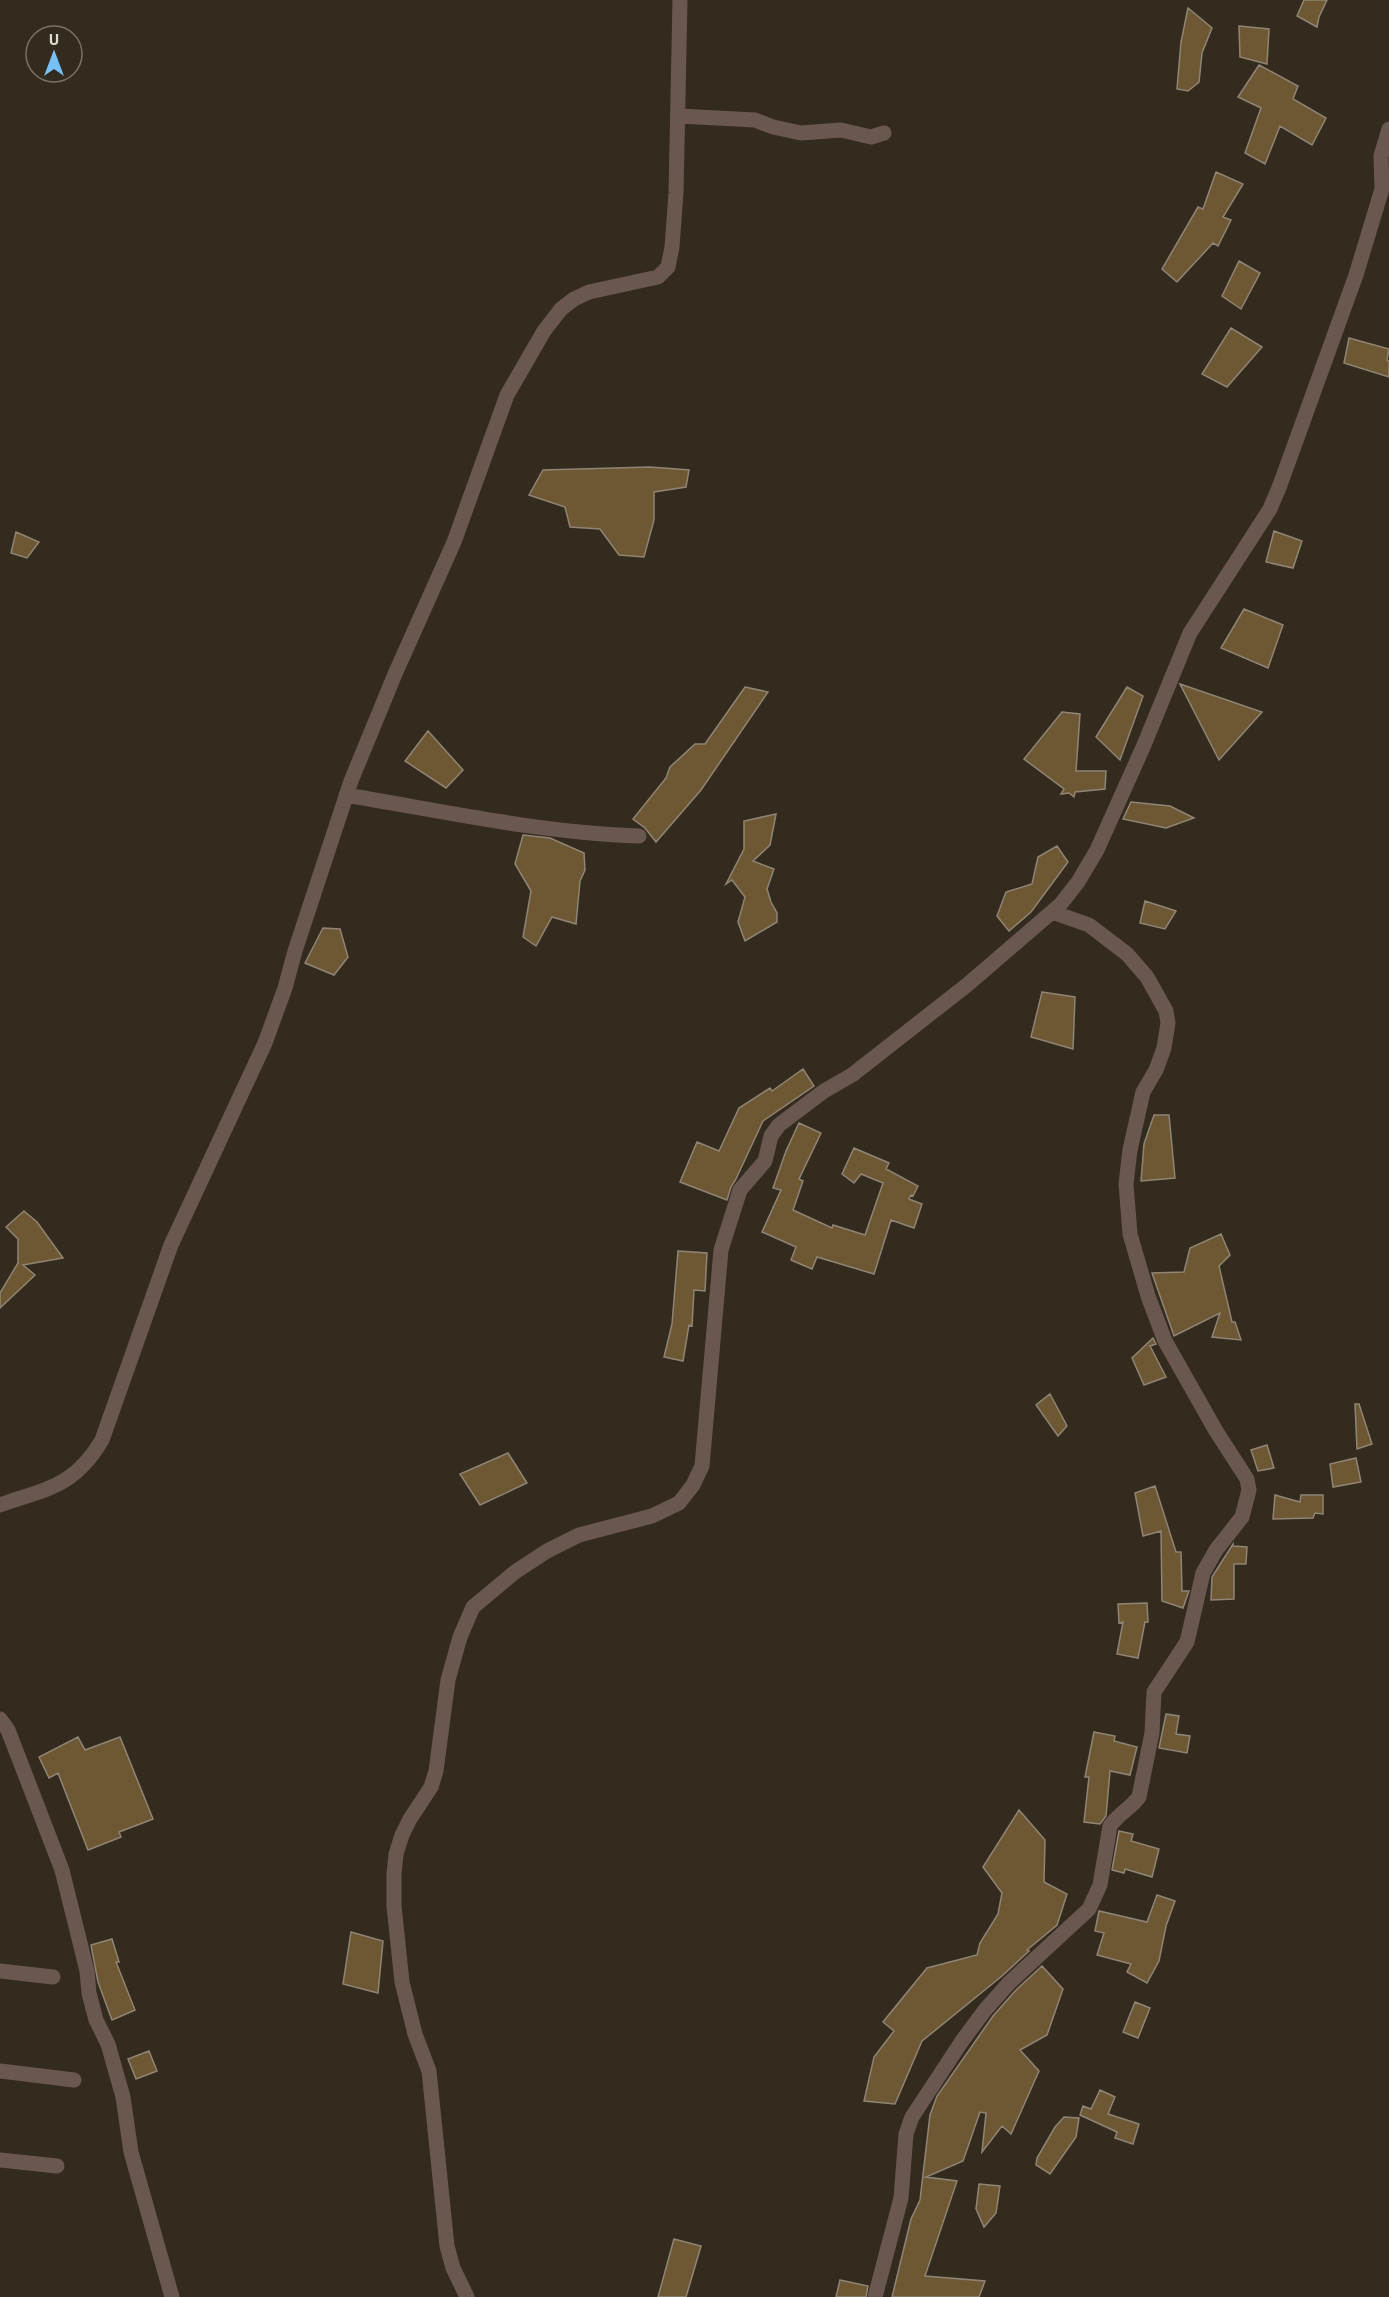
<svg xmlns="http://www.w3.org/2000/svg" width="1389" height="2297" viewBox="0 0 1389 2297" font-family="'Titillium Web',sans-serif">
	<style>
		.building { fill: #6e5733; stroke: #8f8576; stroke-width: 1.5 }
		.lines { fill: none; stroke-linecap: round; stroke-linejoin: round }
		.street { stroke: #6a5850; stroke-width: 15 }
	</style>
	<rect width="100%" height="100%" fill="#342b1f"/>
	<path class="building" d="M 1304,0 L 1327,0 L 1319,17 L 1317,27 L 1297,16 Z
		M 1188,8 L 1212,28 L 1202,53 L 1199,82 L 1188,91 L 1177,89 L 1181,42 Z
		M 1239,26 L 1269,29 L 1267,64 L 1240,57 Z
		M 1259,65 L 1298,86 L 1293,99 L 1326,118 L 1312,145 L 1280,126 L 1265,164 L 1245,153 L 1261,108 L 1238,97 Z
		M 1216,172 L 1243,184 L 1223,217 L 1231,220 L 1218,246 L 1213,243 L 1177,282 L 1162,269 L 1198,207 L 1203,209 Z
		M 1239,261 L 1260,273 L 1241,309 L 1222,296 Z
		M 1231,328 L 1262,347 L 1227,387 L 1202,374 Z
		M 1349,338 L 1389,349 L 1387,360 L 1389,361 L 1389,377 L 1344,363 Z
		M 650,467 L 689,470 L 686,487 L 654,492 L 654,520 L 644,557 L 619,555 L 600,529 L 570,527 L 565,507 L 529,495 L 543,470 Z
		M 1274,531 L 1302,541 L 1293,568 L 1266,562 Z
		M 16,532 L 39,542 L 27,558 L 11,553 Z
		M 1244,609 L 1283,625 L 1268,668 L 1221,648 Z
		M 1180,684 L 1262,712 L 1219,760 Z
		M 745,687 L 768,692 L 701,790 L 656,842 L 645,828 L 633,819 L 666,778 L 670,767 L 695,744 L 705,744 Z
		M 1127,687 L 1143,696 L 1120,760 L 1096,737 Z
		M 1062,712 L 1080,714 L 1076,771 L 1106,771 L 1105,789 L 1075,792 L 1074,797 L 1069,793 L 1061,794 L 1064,789 L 1024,759 Z
		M 428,731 L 463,770 L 446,788 L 405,761 Z
		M 1131,802 L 1170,806 L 1194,818 L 1166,828 L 1123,819 Z
		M 776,814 L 770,845 L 753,861 L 774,869 L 767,889 L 771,902 L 777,913 L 777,922 L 745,941 L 738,922 L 745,897 L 732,880 L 726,884 L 744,849 L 744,821 Z
		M 523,835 L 550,838 L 584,853 L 585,870 L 580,881 L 576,924 L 552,917 L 536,946 L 523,937 L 531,891 L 515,864 Z
		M 1057,846 L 1068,862 L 1031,912 L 1009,931 L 997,916 L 1006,892 L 1032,884 L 1038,857 Z
		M 1145,901 L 1176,911 L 1165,929 L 1140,923 Z
		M 323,928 L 340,929 L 348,957 L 334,975 L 305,963 Z
		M 1042,992 L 1075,997 L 1073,1049 L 1031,1037 Z
		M 803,1069 L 814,1086 L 763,1121 L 736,1179 L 731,1187 L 727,1200 L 680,1182 L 697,1142 L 719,1151 L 739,1108 L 770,1088 L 772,1091 Z
		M 1154,1115 L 1169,1115 L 1175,1178 L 1141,1181 L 1144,1144 Z
		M 799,1123 L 821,1133 L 799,1179 L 803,1181 L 793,1210 L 832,1228 L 833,1225 L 865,1235 L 883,1183 L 861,1174 L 854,1183 L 842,1174 L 854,1148 L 889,1163 L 886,1169 L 918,1186 L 913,1196 L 911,1195 L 909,1199 L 922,1204 L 914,1228 L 891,1220 L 874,1274 L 817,1257 L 812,1269 L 791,1260 L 796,1247 L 762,1232 L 781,1190 L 773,1188 L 786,1151 Z
		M 24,1211 L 37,1222 L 63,1258 L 23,1265 L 35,1275 L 0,1308 L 0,1293 L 18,1263 L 18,1239 L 6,1227 Z
		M 1221,1234 L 1230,1255 L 1219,1266 L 1232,1322 L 1235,1322 L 1241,1340 L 1212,1337 L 1220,1313 L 1174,1336 L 1152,1273 L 1184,1272 L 1190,1248 Z
		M 678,1251 L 707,1253 L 705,1291 L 694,1290 L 692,1326 L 689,1325 L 683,1361 L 664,1357 L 672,1324 Z
		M 1153,1338 L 1156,1344 L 1150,1346 L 1166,1377 L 1144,1385 L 1132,1358 Z
		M 1050,1394 L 1067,1426 L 1058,1436 L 1036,1405 Z
		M 1355,1404 L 1359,1404 L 1372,1444 L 1357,1449 Z
		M 1267,1445 L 1274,1468 L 1258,1471 L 1251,1450 Z
		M 508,1453 L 527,1483 L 480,1505 L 460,1474 Z
		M 1356,1458 L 1361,1482 L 1333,1487 L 1330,1464 Z
		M 1155,1486 L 1176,1552 L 1181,1552 L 1182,1591 L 1189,1591 L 1183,1608 L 1162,1601 L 1161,1531 L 1143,1536 L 1135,1493 Z
		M 1275,1495 L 1300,1502 L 1301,1495 L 1323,1495 L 1323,1514 L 1315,1513 L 1313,1518 L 1273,1519 Z
		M 1233,1544 L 1233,1546 L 1247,1547 L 1246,1564 L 1234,1564 L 1234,1599 L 1211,1600 L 1212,1577 Z
		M 1147,1603 L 1148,1622 L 1145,1622 L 1138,1658 L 1117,1654 L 1123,1622 L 1119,1623 L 1118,1604 Z
		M 1166,1714 L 1179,1716 L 1176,1734 L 1190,1736 L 1187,1753 L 1159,1748 Z
		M 1094,1732 L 1115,1736 L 1114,1741 L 1137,1747 L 1130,1775 L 1110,1771 L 1106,1816 L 1100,1824 L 1084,1822 L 1089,1777 L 1085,1777 Z
		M 78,1737 L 85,1750 L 120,1737 L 153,1819 L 119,1832 L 121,1837 L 88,1850 L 58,1773 L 49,1778 L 39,1757 Z
		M 1019,1810 L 1045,1840 L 1044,1882 L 1067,1894 L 1057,1925 L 1027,1950 L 1029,1951 L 1002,1976 L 922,2041 L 895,2104 L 864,2101 L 874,2057 L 894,2031 L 883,2022 L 927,1968 L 977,1955 L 980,1943 L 998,1914 L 1002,1893 L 983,1867 Z
		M 1119,1831 L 1133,1834 L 1131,1841 L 1159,1849 L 1152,1877 L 1125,1869 L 1124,1873 L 1112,1870 Z
		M 1157,1895 L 1175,1901 L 1166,1926 L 1159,1961 L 1147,1983 L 1127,1972 L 1131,1964 L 1097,1955 L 1104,1933 L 1095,1931 L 1099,1911 L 1147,1922 Z
		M 351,1932 L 383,1941 L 378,1993 L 343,1984 Z
		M 112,1939 L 119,1962 L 116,1962 L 135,2010 L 112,2020 L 98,1982 L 91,1945 Z
		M 1042,1966 L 1063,1989 L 1047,2035 L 1020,2050 L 1039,2071 L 1011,2134 L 1002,2126 L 982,2152 L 986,2113 L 980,2112 L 963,2161 L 926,2177 L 957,2181 L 925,2276 L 985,2281 L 979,2297 L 892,2297 L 911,2219 L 920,2200 L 930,2115 L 937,2096 L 993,2016 L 1016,1990 Z
		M 1135,2002 L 1150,2008 L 1138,2038 L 1123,2032 Z
		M 149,2051 L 157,2071 L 136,2079 L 128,2059 Z
		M 1100,2090 L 1115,2097 L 1108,2114 L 1139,2124 L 1133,2144 L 1115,2138 L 1117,2132 L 1080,2115 L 1083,2106 L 1091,2109 Z
		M 1064,2117 L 1079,2118 L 1076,2137 L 1050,2174 L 1036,2165 L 1037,2158 L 1055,2127 Z
		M 979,2184 L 1000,2186 L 996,2213 L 984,2227 L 976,2209 Z
		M 674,2239 L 701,2246 L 686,2297 L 658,2297 Z
		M 840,2280 L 868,2286 L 866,2297 L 836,2297 Z"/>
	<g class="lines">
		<path class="street" d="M 679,116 L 755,120 L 773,127 L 801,133 L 841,130 L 871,137 L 884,133
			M 346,795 C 442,811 541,833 639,836
			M 0,1505 C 48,1488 74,1487 102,1440 L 171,1245 L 265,1043 L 285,988 L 295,951 L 351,781 L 395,674 L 454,542 L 507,395 L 544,331 L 561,309 L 574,299 L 589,292 L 658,277 L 668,267 L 672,247 L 676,193 L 680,0
			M 0,1719 L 8,1730 L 62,1870 L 87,1971 L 89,1993 L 96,2020 L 108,2044 L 123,2097 L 131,2152 L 172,2297
			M 0,1971 L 53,1977
			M 0,2071 L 74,2080
			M 0,2160 L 57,2166
			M 467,2297 L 453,2268 L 447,2246 L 429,2071 L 415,2034 L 402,1982 L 394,1906 L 394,1874 L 396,1854 L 402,1835 L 410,1819 L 431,1787 L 436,1771 L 448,1680 L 460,1637 L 473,1607 L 515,1572 L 547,1551 L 579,1535 L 652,1516 L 679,1503 L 693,1485 L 702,1466 L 721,1250 L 740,1190 L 765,1161 L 771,1136 L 779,1125 L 824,1091 L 852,1075 L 967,985 L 1060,905 L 1078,882 L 1097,850 L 1144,745 L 1190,633 L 1270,509 L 1280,485 L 1356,275 L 1382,189 L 1381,156 L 1389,129
			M 875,2297 L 901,2198 L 906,2134 L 912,2117 L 962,2041 L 985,2010 L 1009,1983 L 1089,1909 L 1100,1885 L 1110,1826 C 1118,1814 1131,1808 1139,1797 L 1152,1733 L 1154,1692 L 1187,1642 L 1203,1573 L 1216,1550 L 1242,1517 L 1249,1490 L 1247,1479 L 1216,1431 L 1165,1341 L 1148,1296 L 1130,1234 L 1126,1184 L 1130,1150 L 1143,1092 L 1156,1070 L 1164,1048 L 1168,1023 L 1166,1011 L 1147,977 L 1127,954 L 1089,925 L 1052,912"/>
	</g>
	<g transform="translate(54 54)"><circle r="28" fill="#342b1f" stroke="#787167" stroke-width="1.5"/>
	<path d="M0-4.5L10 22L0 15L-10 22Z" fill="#77bff7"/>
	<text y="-9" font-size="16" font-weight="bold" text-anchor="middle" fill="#dfdad2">U</text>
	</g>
</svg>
